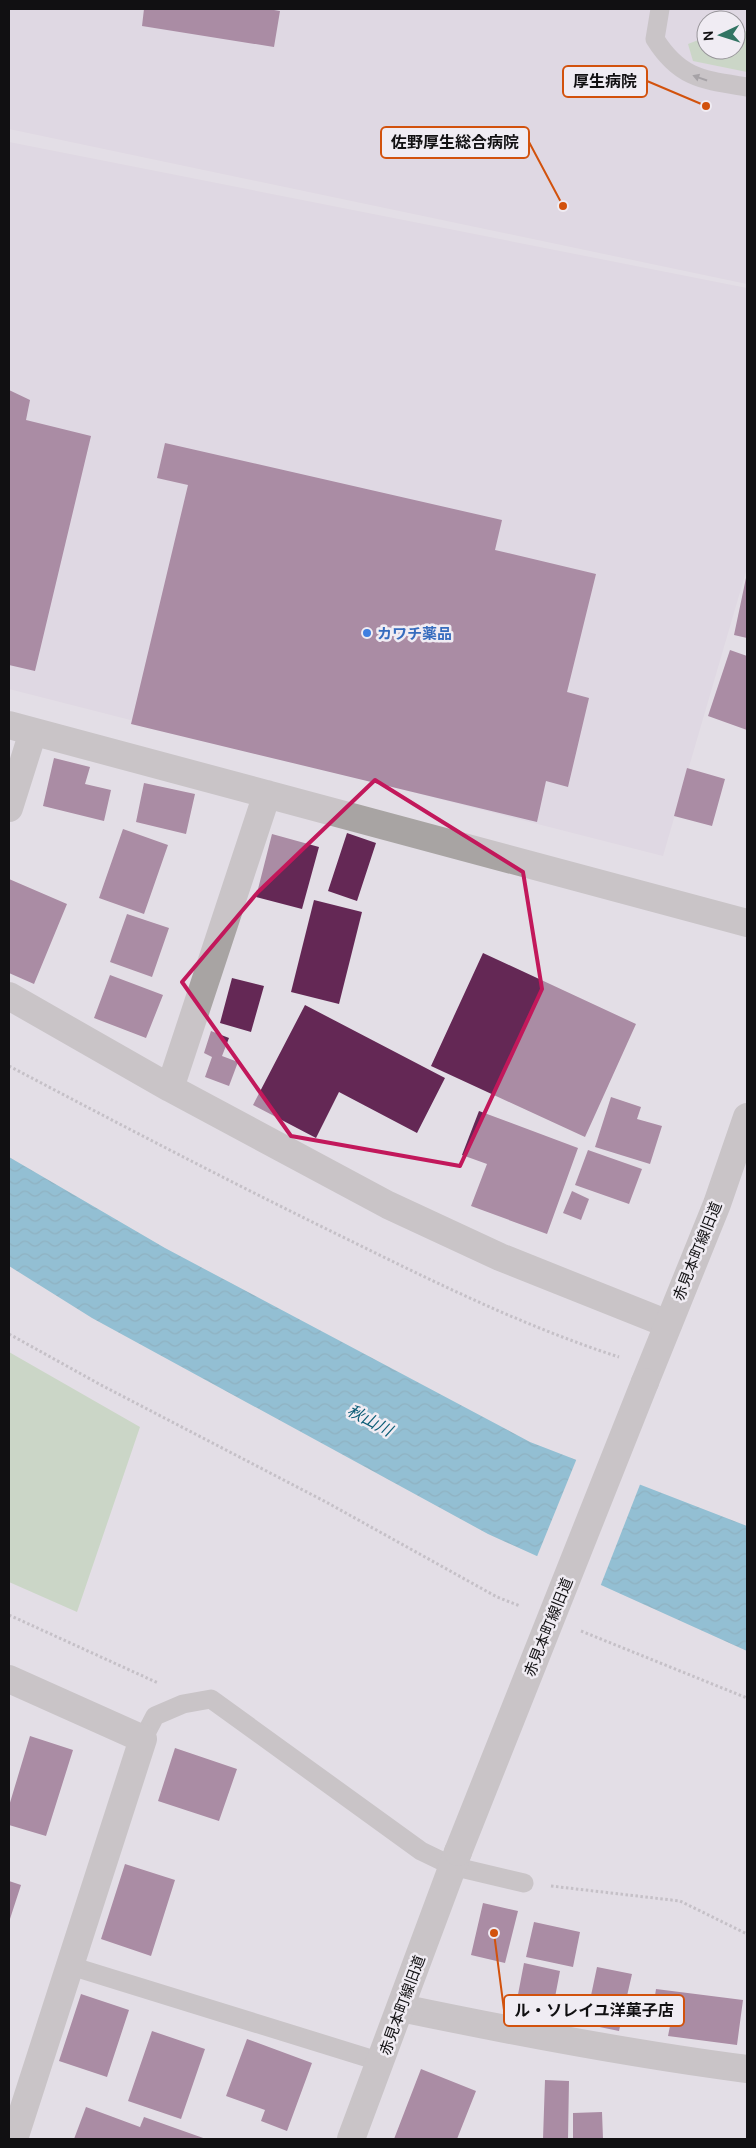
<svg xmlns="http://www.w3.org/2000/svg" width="756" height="2148" viewBox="0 0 756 2148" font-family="Ubuntu,'Noto Sans JP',sans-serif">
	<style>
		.built { fill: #d9d0df; fill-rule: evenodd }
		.grass { fill: #adcda2 }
		.water { fill: url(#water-waves) }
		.pier { fill: #e3dee6 }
		.building { fill: #642855 }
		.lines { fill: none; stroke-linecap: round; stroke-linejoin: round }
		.path { stroke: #9f9ca2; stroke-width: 3; stroke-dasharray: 2.5 2.5; stroke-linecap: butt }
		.service { stroke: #a8a4a3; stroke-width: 19 }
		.minor { stroke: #a8a4a3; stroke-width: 28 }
		.tertiary { stroke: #a8a4a3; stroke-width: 28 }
		.tertiary-bridge { stroke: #a8a4a3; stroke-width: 28 }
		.oneway { fill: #5c5a5a }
		.marked { fill: none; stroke: #c2185b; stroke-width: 4; stroke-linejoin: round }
		.shop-dot { fill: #3f7fe0; stroke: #f0ecf3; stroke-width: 2 }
		.labels { text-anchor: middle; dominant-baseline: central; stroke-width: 5; stroke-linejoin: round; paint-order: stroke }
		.shop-label { font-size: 15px; font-weight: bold; fill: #366cbe; stroke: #f0ecf3; text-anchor: start }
		.street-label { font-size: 15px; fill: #111012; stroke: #f0ecf3 }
		.water-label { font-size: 16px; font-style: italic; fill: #0d5e77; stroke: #f0ecf3 }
		.leader { fill: none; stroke: #d2520d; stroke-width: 2 }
		.callout-dot { fill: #d2520d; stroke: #f0ecf3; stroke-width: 2 }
		.callout { fill: #f0ecf3; stroke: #d2520d; stroke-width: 2 }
		.callout-label { font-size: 16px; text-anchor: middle; font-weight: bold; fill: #111012 }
	</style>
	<defs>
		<pattern id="water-waves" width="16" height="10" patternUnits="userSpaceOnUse" patternTransform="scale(1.25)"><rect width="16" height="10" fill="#329abc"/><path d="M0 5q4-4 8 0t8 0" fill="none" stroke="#297c97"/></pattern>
	</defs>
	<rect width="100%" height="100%" fill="#e3dee6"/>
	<path class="built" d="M 9,9 L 747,9 L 747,284 L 9,129 ZM 706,20 L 736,20 L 736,50 L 706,50 Z
		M 9,142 L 747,288 L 747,568 L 663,856 L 9,689 Z"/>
	<path class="grass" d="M 747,31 L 747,72 L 693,61 L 688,44 L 706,37 L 706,50 L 736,50 L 736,32 Z
		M 9,1352 L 140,1427 L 77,1612 L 9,1582 Z"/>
	<path class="water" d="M 9,1157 L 165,1248 L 530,1442 L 747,1526 L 747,1651 L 488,1534 L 92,1318 L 9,1266 Z"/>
	<path class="pier" d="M 577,1458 L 641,1482 L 600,1587 L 536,1559 Z"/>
	<path class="building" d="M 144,9 L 268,9 L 280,11 L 274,47 L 142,26 Z
		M 9,390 L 30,400 L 26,420 L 91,436 L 35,671 L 9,665 Z
		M 165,443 L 502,520 L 495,550 L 596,574 L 567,692 L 589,698 L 568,787 L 546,781 L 537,822 L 131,724 L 188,485 L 157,478 Z
		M 746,578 L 747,578 L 747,638 L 734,635 Z
		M 730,650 L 747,656 L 747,730 L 708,716 Z
		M 54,758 L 90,767 L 85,784 L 111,790 L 104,821 L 43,806 Z
		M 687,768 L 725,779 L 712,826 L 674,816 Z
		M 144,783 L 195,794 L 186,834 L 136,822 Z
		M 123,829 L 168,845 L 144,914 L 99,898 Z
		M 347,833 L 376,843 L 357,901 L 328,891 Z
		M 272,834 L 319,847 L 302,909 L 256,897 Z
		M 9,879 L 67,904 L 34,984 L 9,973 Z
		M 314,900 L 362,912 L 339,1004 L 291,992 Z
		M 127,914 L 169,928 L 152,977 L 110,962 Z
		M 483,953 L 636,1024 L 585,1137 L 431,1066 Z
		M 110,975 L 163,995 L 146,1038 L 94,1018 Z
		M 232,978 L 264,986 L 251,1032 L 220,1023 Z
		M 305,1005 L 445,1078 L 417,1133 L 339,1092 L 316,1138 L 253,1105 Z
		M 211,1031 L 229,1038 L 222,1056 L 238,1062 L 229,1086 L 205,1077 L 212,1057 L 204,1053 Z
		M 611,1097 L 641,1107 L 637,1119 L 662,1126 L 650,1164 L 595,1147 Z
		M 479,1111 L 578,1148 L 547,1234 L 471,1206 L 487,1164 L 462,1155 Z
		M 588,1150 L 642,1169 L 629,1204 L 575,1185 Z
		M 572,1191 L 589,1199 L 581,1220 L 563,1213 Z
		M 30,1736 L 73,1750 L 46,1836 L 9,1825 L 9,1806 Z
		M 175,1748 L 237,1769 L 219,1821 L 158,1801 Z
		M 125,1864 L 175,1880 L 151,1956 L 101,1939 Z
		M 9,1881 L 21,1885 L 9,1922 Z
		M 483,1903 L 518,1911 L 505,1963 L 471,1955 Z
		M 534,1922 L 580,1932 L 573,1967 L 526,1957 Z
		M 524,1963 L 560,1971 L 552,2013 L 516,2005 Z
		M 597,1967 L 632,1974 L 619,2031 L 585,2024 Z
		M 656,1989 L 743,2000 L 737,2045 L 668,2036 L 671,2021 L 652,2016 Z
		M 81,1994 L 129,2010 L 107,2077 L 59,2061 Z
		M 152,2031 L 205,2049 L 181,2119 L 128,2101 Z
		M 247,2039 L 312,2063 L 287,2131 L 261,2121 L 265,2110 L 226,2096 Z
		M 421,2069 L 476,2091 L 457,2139 L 394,2139 Z
		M 545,2080 L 569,2081 L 568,2139 L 543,2139 Z
		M 86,2107 L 140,2127 L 144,2117 L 206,2139 L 74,2139 Z
		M 602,2112 L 603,2139 L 573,2139 L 573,2113 Z"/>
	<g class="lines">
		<path class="path" d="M 9,1066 C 121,1125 234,1184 349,1240 C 436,1283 526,1327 619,1357
			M 9,1334 L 101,1385 L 326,1502 L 497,1597 L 520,1606
			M 9,1615 L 158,1683
			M 581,1631 L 747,1698
			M 551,1886 L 680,1901 L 747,1934"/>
		<path class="service" d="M 660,9 L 655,39 C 680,79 704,80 747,87
			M 143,1739 L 155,1716 L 183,1704 L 211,1699 L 421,1851 L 452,1866 L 524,1883
			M 71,1966 L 381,2062"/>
		<path class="minor" d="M 9,725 L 747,923
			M 9,808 L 33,732
			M 9,996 L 170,1088 L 388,1205 L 500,1257 L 668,1324
			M 170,1088 L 267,794
			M 9,1679 L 143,1739 L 14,2139
			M 401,2008 C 516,2032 631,2054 747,2069"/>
		<path class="tertiary" d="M 645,1382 L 717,1204 L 747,1117
			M 351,2139 L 458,1852"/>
		<path class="tertiary-bridge" d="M 458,1852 L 645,1382"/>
	</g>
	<defs><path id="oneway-solid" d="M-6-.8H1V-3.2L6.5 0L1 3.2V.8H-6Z" transform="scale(1.25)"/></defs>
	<use class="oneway" href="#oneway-solid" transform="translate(700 78) rotate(-161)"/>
	<path d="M0 0H756V2148H0ZM 375,780 L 523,872 L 542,989 L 460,1166 L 291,1136 L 182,982 L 258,892 Z" fill="#e3dee6" fill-opacity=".55" fill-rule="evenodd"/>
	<path class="marked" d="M 375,780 L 523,872 L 542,989 L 460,1166 L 291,1136 L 182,982 L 258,892 Z"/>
	<circle class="shop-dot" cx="367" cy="633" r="5"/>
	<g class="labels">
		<g class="shop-label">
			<text x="377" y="633">カワチ薬品</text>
		</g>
		<g class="street-label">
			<text transform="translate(697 1251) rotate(-68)">赤見本町線旧道</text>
			<text transform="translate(548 1627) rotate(-68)">赤見本町線旧道</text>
			<text transform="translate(402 2005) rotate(-70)">赤見本町線旧道</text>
		</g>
		<g class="water-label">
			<text transform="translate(370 1420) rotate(28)">秋山川</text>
		</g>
	</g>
	<path class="leader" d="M706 106L647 81M563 206L529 142M494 1933L504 2010"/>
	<g class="callout-dot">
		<circle cx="706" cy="106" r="5"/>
		<circle cx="563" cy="206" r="5"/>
		<circle cx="494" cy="1933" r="5"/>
	</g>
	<g class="callout">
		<rect x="563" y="66" width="84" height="31" rx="5"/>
		<rect x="381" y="127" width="148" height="31" rx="5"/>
		<rect x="504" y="1995" width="180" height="31" rx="5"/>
	</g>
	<g class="callout-label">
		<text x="605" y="87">厚生病院</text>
		<text x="455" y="148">佐野厚生総合病院</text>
		<text x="594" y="2016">ル・ソレイユ洋菓子店</text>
	</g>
	<rect width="756" height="2148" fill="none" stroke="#111012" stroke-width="20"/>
	<g transform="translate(721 35) rotate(266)"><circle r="24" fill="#f0ecf3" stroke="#979499"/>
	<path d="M0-4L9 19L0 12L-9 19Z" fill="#327463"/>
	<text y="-8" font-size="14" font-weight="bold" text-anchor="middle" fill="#111012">N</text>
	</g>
</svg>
